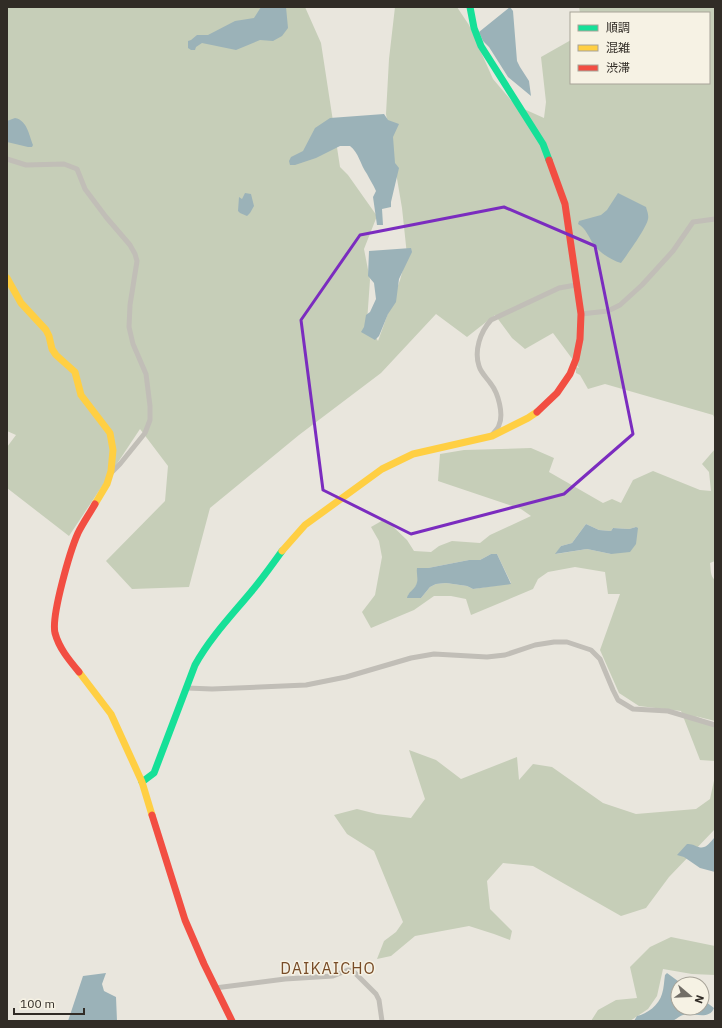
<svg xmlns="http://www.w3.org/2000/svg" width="722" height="1028" viewBox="0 0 722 1028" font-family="'IBM Plex Sans','Noto Sans JP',sans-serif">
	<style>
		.green { fill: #c6ceb8; fill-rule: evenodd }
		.water { fill: #9bb2b8 }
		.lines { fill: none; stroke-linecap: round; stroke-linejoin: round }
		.street { stroke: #c1beb7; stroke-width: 5 }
		.fast { stroke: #16e098; stroke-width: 7 }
		.slow { stroke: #ffcf43; stroke-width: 7 }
		.jam { stroke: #f24e42; stroke-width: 7 }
		.marked { fill: none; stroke: #7b2cbf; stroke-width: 3; stroke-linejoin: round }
		.labels { text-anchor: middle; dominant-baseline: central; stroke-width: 3; stroke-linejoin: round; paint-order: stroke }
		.quarter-label { font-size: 16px; letter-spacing: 1px; fill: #784c27; stroke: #f6f2e4 }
	</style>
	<rect width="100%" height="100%" fill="#e9e6dd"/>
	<path class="green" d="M 7,7 L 305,7 L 321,43 L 340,167 L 348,175 L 377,216 L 364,249 L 370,280 L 367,322 L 378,341 L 400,280 L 407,255 L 402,208 L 386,114 L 389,59 L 395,7 L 457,7 L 469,25 L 493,79 L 515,105 L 544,118 L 546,102 L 541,57 L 571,40 L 571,83 L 709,83 L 709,13 L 580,13 L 579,7 L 715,7 L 715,419 L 713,415 L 605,384 L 588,389 L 580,375 L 576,373 L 576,367 L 579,368 L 553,333 L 525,349 L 512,338 L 495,315 L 467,337 L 436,314 L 381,373 L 299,435 L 210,508 L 189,587 L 132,589 L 106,561 L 165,501 L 168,466 L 140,429 L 69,536 L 7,488 L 7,447 L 16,435 L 7,431 Z
		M 531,448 L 554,458 L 549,472 L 603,503 L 612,499 L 621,503 L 633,480 L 653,471 L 700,490 L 711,491 L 709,472 L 702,464 L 715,449 L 715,561 L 710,563 C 711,570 710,576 715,580 L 715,721 L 695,716 L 715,724 L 715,761 L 700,760 L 681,711 L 639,706 L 619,693 L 600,650 L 620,594 L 608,594 L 605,572 L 575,567 L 548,572 L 538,579 L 533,589 L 471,615 L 466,599 L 451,596 L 434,596 L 414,610 L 371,628 L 362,612 L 375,595 L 382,557 L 379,541 L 371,527 L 385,519 L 407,540 L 414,551 L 431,552 L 439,546 L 452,541 L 480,543 L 490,535 L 531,516 L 521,509 L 438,481 L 440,454 L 464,450 ZM 586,524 L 599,530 L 611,531 L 613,528 L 629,529 L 636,527 L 611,554 L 587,549 L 556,554 L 561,546 L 572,543 ZM 491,554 L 497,554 L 511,583 L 473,589 L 467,586 L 446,583 L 436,584 L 430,587 L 421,598 L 408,595 C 413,590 418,586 418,578 C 418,574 417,572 417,568 L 428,568 L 469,560 L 480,560 Z
		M 409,750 L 436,760 L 461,779 L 517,757 L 519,780 L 533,764 L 552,767 L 603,803 L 636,814 L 696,809 L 710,799 L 715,776 L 715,829 L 669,877 L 646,908 L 621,916 L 533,866 L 503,863 L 487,881 L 490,909 L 512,931 L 510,940 L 494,934 L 469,926 L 415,936 L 391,956 L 377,959 L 384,941 L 396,932 L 403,922 L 374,851 L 347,834 L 334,815 L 357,809 L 377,814 L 411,818 L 425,799 Z
		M 671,937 L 715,946 L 715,975 L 692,974 L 663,969 L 657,996 L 648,1009 L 630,1021 L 591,1021 L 598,1010 L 616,1000 L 637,998 L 630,967 L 650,947 Z"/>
	<path class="water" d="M 261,7 L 286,7 L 288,28 L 282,36 L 273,41 L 260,40 L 236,50 L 202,43 L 196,47 L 195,50 L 191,50 L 188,48 L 188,41 L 191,40 L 197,35 L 208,35 L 235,21 L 254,18 Z
		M 510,7 L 513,11 L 517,61 L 520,67 L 529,81 L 531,96 L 508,77 L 489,47 L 483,41 L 479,32 Z
		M 384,114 L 388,120 L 399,124 L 393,137 L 395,163 L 399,168 L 391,202 L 391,207 L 382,209 L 383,225 L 377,225 L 373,197 L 376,191 C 373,184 370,180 367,174 C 360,164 359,153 350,146 L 340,146 L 316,158 L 295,165 L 290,165 L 289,161 L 291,157 L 303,151 L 315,128 L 330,118 Z
		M 15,118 C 27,120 29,135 33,145 L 32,147 L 28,147 L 7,142 L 7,121 Z
		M 245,193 L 251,194 L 254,206 L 250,213 L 247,216 L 240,213 L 238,211 L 239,197 L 242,199 Z
		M 618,193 L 646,207 C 647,211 649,215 648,219 C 647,227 627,255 621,263 C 611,260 600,253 594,245 C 589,238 586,228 578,224 L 579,221 L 601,215 L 607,210 Z
		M 411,248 L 412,252 L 399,279 L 396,302 L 388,314 L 379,336 L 375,340 L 361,332 L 364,327 L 366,315 L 370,312 L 376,299 L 374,283 L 368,276 L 369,251 Z
		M 586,524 L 599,530 L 611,531 L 613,528 L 629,529 L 636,527 L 638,528 L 636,544 L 630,552 L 611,554 L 587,549 L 555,554 L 561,546 L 572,543 Z
		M 491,554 L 497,554 L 511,584 L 473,589 L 467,586 L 446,583 L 436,584 L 430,587 L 421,598 L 407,598 C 408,592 414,590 416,585 C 419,579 416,574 417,568 L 428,568 L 469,560 L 480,560 Z
		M 715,837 L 715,872 L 700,868 L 684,857 L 677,855 L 687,844 C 693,843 699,849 704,847 C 708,846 712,840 715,837 Z
		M 106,973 L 102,984 L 104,991 L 116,997 L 117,1021 L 68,1021 L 83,976 Z
		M 667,973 L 682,984 L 678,984 L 678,1008 L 702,1008 L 702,999 L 714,1008 C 709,1021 693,1012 683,1015 C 679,1016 676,1020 672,1021 C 663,1023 644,1021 634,1021 L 637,1016 C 647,1014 659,1005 662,994 C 664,988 664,981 665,975 Z"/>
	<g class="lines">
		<path class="street" d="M 7,159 L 26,165 L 64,164 L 77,169 L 85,189 L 106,217 L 130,245 L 135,254 L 137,261 L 130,305 L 129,327 L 133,344 L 146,374 L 150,406 L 150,420 L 145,433 L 120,464 L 111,473
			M 581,314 L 608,311 L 620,305 L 642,285 L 673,251 L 693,222 L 715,219
			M 492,435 C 494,432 498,429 499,425 C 504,414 498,393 491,384 C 487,378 481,373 479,366 C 474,351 480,332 491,320 L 559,288 L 576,285
			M 187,688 L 212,689 L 306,685 L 346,677 L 411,658 L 434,654 L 487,657 L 505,655 L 535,645 L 554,642 L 567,642 L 591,650 L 600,659 L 613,690 L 618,700 L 633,709 L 668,711 L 715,725
			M 215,988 L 285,979 L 333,976 L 348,970 L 353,971 L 376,994 L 379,1000 L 382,1021"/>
		<path class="fast" d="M 470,7 L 474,28 L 481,46 L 543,144 L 549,160
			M 142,782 L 154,773 L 195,665 C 210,638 231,616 251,592 C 262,579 272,565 282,551"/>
		<path class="slow" d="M 7,278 L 21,303 L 46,330 L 49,336 L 52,349 L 56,355 L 75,372 L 81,395 L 110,433 L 113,450 L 111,471 L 107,484 L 95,504
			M 282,551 L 305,525 L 382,469 L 413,454 L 492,436 L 528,418 L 537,412
			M 79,672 L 111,714 L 142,782 L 152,815"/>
		<path class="jam" d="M 537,412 L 557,393 L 570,374 L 576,359 L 580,339 L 581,314 L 565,204 L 549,160
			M 79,672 C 69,660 59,648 55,633 C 51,616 70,551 78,533 C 83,523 90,513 95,504
			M 152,815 L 185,920 L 204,964 L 232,1021"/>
	</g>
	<path class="marked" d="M 504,207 L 595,246 L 633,434 L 564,494 L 411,534 L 323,490 L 301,320 L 360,235 Z"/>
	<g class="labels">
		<g class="quarter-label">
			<text x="328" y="968">DAIKAICHO</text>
		</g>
	</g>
	<rect width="722" height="1028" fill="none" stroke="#312c26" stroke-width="16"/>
	<rect x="570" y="12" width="140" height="72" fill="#f6f2e4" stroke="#a7a398"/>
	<rect x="578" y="25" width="20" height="6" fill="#16e098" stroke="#a7a398"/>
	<text x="606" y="32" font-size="12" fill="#312c26">順調</text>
	<rect x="578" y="45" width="20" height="6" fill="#ffcf43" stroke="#a7a398"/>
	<text x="606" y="52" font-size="12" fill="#312c26">混雑</text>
	<rect x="578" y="65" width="20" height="6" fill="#f24e42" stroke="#a7a398"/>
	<text x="606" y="72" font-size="12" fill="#312c26">渋滞</text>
	<g transform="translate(690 996) rotate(109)"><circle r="19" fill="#f6f2e4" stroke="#a7a398"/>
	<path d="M0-3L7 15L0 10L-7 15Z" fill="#716d66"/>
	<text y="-6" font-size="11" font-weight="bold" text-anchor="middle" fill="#312c26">N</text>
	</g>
	<path d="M14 1008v6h70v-6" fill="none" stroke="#312c26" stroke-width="2"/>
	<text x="20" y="1008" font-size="12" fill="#312c26" stroke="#f6f2e4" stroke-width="3" paint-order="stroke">100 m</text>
</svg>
